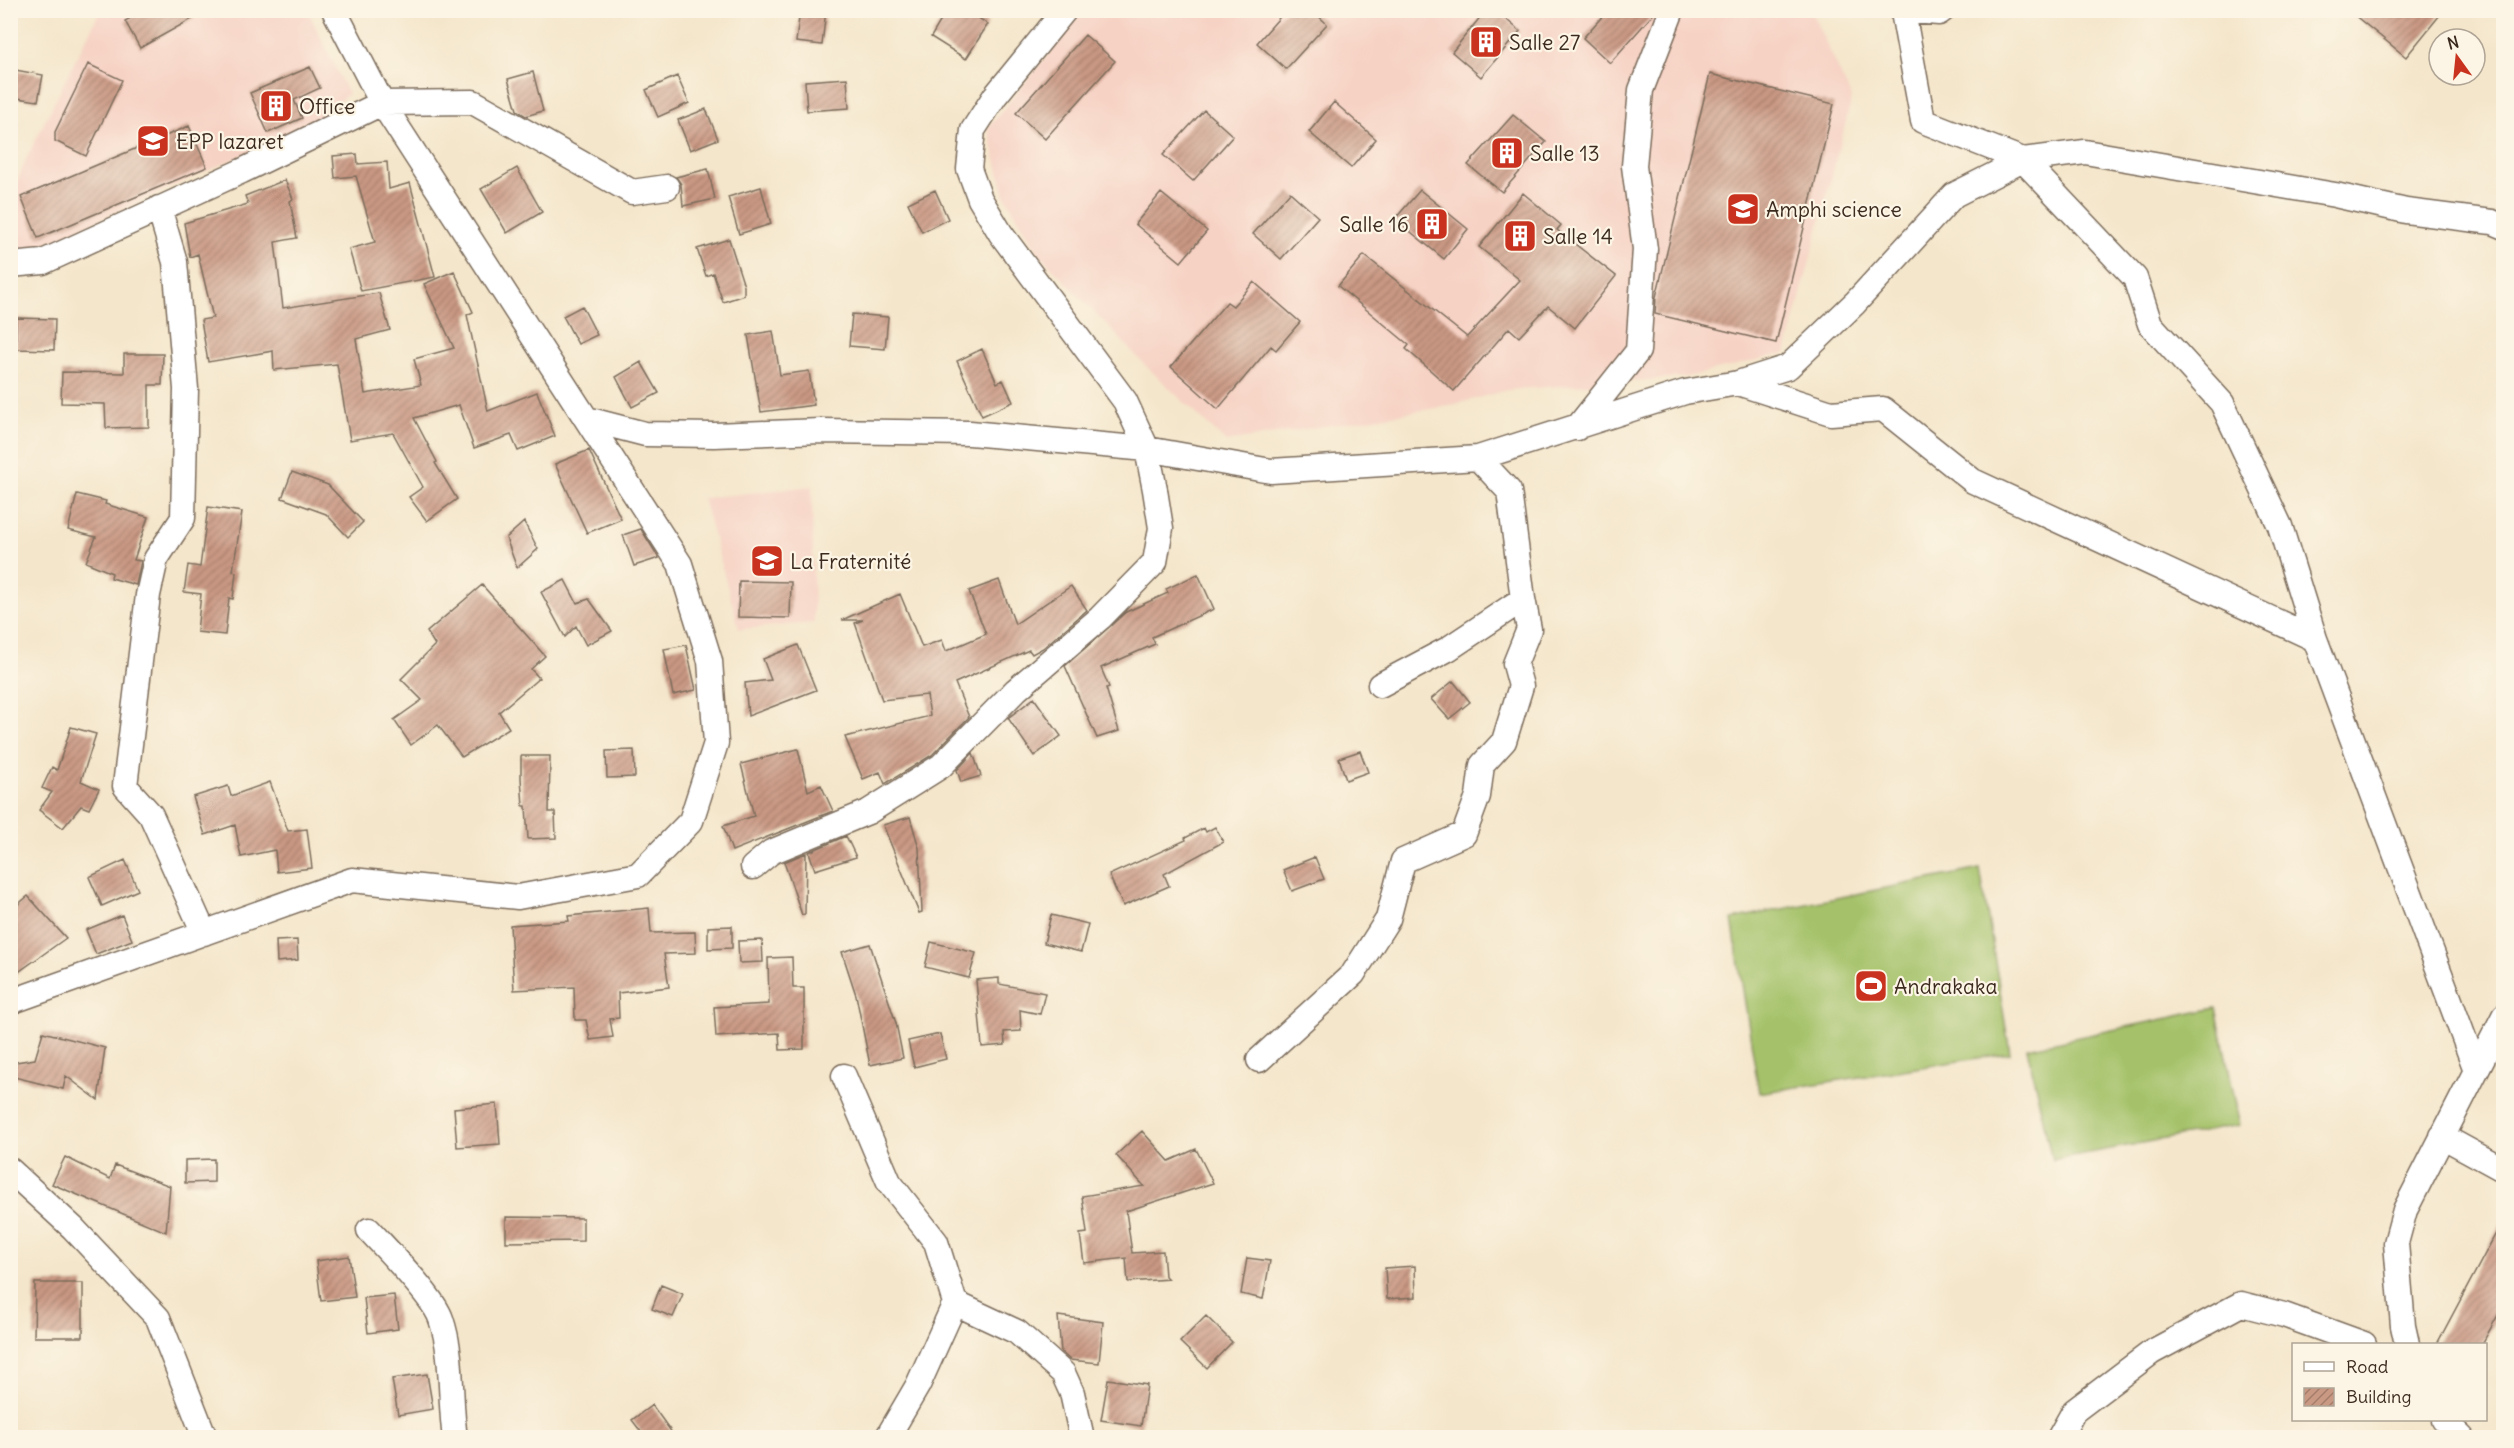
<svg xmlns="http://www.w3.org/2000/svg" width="2514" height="1448" viewBox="0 0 2514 1448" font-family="Delius,sans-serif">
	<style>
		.built { fill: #f6d2c4 }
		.pitch { fill: #a5c26a; stroke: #707644; stroke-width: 1.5 }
		.building { fill: url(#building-hatch) }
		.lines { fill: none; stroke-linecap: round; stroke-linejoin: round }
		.street-casing { stroke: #7c6c5b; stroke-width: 27 }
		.street { stroke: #fff; stroke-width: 24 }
		.labels { text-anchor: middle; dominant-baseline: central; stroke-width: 4.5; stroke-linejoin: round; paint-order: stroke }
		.poi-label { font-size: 21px; fill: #3b2a1e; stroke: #fcf5e5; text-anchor: start }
	</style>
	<defs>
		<pattern id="building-hatch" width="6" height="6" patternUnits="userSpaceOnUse" patternTransform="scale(1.5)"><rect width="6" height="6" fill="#ca9984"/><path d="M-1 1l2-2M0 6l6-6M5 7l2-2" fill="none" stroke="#a57d6b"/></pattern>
	</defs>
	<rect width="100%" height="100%" fill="#fcf5e5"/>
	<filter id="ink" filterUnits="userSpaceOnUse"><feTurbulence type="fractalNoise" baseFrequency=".0167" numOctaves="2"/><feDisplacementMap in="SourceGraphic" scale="12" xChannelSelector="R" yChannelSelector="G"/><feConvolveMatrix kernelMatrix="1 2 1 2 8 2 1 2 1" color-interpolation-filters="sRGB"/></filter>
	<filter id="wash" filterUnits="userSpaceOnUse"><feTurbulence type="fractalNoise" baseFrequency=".008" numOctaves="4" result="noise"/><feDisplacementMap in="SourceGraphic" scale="24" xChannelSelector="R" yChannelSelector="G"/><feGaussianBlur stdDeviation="1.35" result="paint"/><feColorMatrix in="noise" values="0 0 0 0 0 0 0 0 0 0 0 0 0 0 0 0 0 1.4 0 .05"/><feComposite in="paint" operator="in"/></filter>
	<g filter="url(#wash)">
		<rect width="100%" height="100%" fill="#f4e6cb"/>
		<path class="built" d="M 1084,10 L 1811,11 L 1852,98 L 1786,353 L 1687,377 L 1507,390 L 1449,406 L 1226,442 L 1146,366 L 1039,254 L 1005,196 L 988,128 Z
			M 100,11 L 308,11 L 348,94 L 311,124 L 26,253 L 11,252 L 10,199 L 26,159 Z
			M 812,486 L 814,623 L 739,629 L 703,498 Z"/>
		<path class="pitch" d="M 1980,869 L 2010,1053 L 1759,1093 L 1732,919 Z
			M 2216,1008 L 2240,1125 L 2052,1160 L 2027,1048 Z"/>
		<g id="blocks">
			<path class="building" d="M 145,10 L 208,10 L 140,48 L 125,21 Z
				M 800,10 L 826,10 L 822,45 L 796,42 Z
				M 947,10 L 966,10 L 988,24 L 966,59 L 931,37 Z
				M 1286,10 L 1312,10 L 1327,24 L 1286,69 L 1257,43 Z
				M 1486,10 L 1495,10 L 1520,31 L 1481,77 L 1452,52 Z
				M 1608,10 L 1657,10 L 1610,63 L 1583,38 Z
				M 2348,10 L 2444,10 L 2406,57 Z
				M 1085,35 L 1115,61 L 1045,139 L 1016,113 Z
				M 88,64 L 122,80 L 86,156 L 55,141 L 55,132 Z
				M 310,67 L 320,88 L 294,100 L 302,118 L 268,133 L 250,93 Z
				M 10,69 L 43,75 L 38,101 L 10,97 Z
				M 533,72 L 543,111 L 526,116 L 517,110 L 508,79 Z
				M 1710,74 L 1834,104 L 1776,343 L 1655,314 L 1656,297 Z
				M 677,76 L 689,103 L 658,117 L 646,90 Z
				M 847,78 L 849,108 L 807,111 L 805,81 Z
				M 1334,102 L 1376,139 L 1351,168 L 1309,132 Z
				M 706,109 L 718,139 L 690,150 L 678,120 Z
				M 1204,110 L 1233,136 L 1193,181 L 1163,155 Z
				M 1513,115 L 1546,142 L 1502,192 L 1468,165 Z
				M 189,126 L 207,167 L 38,238 L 21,197 Z
				M 357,154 L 358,164 L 387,162 L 389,189 L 410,183 L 435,277 L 361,291 L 349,249 L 375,242 L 356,176 L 335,178 L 333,156 Z
				M 517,168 L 542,212 L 507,233 L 481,189 Z
				M 708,169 L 715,199 L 683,206 L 681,184 L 676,177 Z
				M 285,180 L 293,199 L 290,201 L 297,238 L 275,242 L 283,308 L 379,293 L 390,330 L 356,339 L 365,394 L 421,385 L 414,359 L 454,348 L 424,284 L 454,271 L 473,312 L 467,315 L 488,411 L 537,392 L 555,436 L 518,451 L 511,435 L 474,448 L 459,405 L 414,418 L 437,462 L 435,463 L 457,499 L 427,521 L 409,497 L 423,487 L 393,433 L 350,440 L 337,364 L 274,370 L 273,351 L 208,362 L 201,320 L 213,318 L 198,254 L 190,257 L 184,223 L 248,204 L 245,196 Z
				M 761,187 L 771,224 L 739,234 L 728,197 Z
				M 935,190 L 948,219 L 922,232 L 908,203 Z
				M 1420,190 L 1468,229 L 1444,259 L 1395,219 Z
				M 1290,192 L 1318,217 L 1281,259 L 1253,234 Z
				M 1161,193 L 1207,231 L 1181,262 L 1135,224 Z
				M 1523,193 L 1561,225 L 1557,230 L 1616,276 L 1575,328 L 1548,306 L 1519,337 L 1509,328 L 1454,391 L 1406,349 L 1409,345 L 1338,286 L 1364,255 L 1467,337 L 1520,280 L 1479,247 Z
				M 729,239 L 744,286 L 744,295 L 723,302 L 713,273 L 706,276 L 697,249 Z
				M 1254,282 L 1300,322 L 1276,350 L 1271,346 L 1218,409 L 1171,367 L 1227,302 L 1233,306 Z
				M 582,306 L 597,335 L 578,344 L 563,316 Z
				M 852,314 L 888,317 L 885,349 L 849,346 Z
				M 16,318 L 55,319 L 54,350 L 16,349 Z
				M 773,331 L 780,375 L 809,371 L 814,405 L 761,412 L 748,335 Z
				M 982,349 L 997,383 L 1003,380 L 1013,402 L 982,416 L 957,361 Z
				M 124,354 L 163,354 L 162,385 L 149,385 L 149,427 L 106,428 L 105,404 L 61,403 L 62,372 L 124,373 Z
				M 641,362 L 659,393 L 632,407 L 616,377 Z
				M 589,450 L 621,519 L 587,533 L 555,464 Z
				M 292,472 L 328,485 L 363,522 L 348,537 L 326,514 L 282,498 Z
				M 77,494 L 106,501 L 105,504 L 148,517 L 134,560 L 141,561 L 136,585 L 111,578 L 112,573 L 86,562 L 96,537 L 68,530 Z
				M 208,507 L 242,512 L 233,571 L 236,572 L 233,599 L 229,598 L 225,635 L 197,632 L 201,594 L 184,592 L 188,565 L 200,567 Z
				M 524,522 L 538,549 L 517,568 L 506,538 Z
				M 641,529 L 659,558 L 634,566 L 623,535 Z
				M 1198,574 L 1214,609 L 1152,637 L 1155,644 L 1101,668 L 1109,687 L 1106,688 L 1119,731 L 1097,738 L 1065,666 L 1126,612 L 1168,593 L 1166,589 Z
				M 565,580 L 577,603 L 589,599 L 612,631 L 586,645 L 576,626 L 565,637 L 541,592 Z
				M 999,580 L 1015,624 L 1071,586 L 1087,610 L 1043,648 L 1032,654 L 1029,650 L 955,683 L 969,717 L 932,755 L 885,784 L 880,772 L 863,779 L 845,737 L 930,716 L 927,695 L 882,700 L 855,623 L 863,620 L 842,620 L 900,594 L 922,647 L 942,640 L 946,651 L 986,634 L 969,591 Z
				M 739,581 L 791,582 L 790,618 L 738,617 Z
				M 482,585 L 545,656 L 531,669 L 539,678 L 499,712 L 509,728 L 462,757 L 438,725 L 411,745 L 394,720 L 422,700 L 401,679 L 435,645 L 427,632 Z
				M 686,645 L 696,690 L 673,695 L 664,649 Z
				M 798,645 L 816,690 L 748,716 L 745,683 L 771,680 L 763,659 Z
				M 1453,681 L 1470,702 L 1449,719 L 1431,699 Z
				M 1034,698 L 1061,736 L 1034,756 L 1008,718 Z
				M 71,727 L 96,734 L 81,781 L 99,789 L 89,809 L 81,806 L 63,828 L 39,810 L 52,792 L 42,788 L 52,767 L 57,770 Z
				M 798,749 L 808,791 L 821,785 L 833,811 L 732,851 L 723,826 L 754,816 L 741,764 Z
				M 634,750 L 635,777 L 607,778 L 606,751 Z
				M 1360,751 L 1368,772 L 1346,780 L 1339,758 Z
				M 973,753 L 981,776 L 961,782 L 957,770 Z
				M 521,756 L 550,756 L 549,812 L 555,812 L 556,838 L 528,839 L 526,806 L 523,806 L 521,778 Z
				M 270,782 L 288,831 L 307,829 L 312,868 L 277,872 L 275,850 L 241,857 L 235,825 L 205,835 L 193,797 L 228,786 L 231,796 Z
				M 910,817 L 919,848 L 922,912 L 919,913 L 883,825 Z
				M 1215,827 L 1223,842 L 1164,874 L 1169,886 L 1123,906 L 1109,875 L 1186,840 L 1185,838 L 1204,828 L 1206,832 Z
				M 846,836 L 856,857 L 815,870 L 809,852 Z
				M 806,853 L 805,914 L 802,915 L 784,862 Z
				M 1315,857 L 1324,879 L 1292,891 L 1283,870 Z
				M 125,860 L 138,890 L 102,906 L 89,877 Z
				M 28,896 L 66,938 L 10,978 L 10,911 Z
				M 649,908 L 651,933 L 695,932 L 696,953 L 664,954 L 669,987 L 618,993 L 619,1018 L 610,1019 L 613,1037 L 590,1040 L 586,1020 L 575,1020 L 574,987 L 514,990 L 510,925 L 569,921 L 568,916 Z
				M 122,915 L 132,940 L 96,954 L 86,930 Z
				M 1051,915 L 1088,924 L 1081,952 L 1044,943 Z
				M 732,926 L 732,948 L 708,949 L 708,927 Z
				M 297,940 L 298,960 L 277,962 L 276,941 Z
				M 762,940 L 763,962 L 739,963 L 738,941 Z
				M 931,942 L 976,953 L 969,978 L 925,967 Z
				M 870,944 L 896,1023 L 903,1058 L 870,1065 L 856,995 L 842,952 Z
				M 792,957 L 793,988 L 804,988 L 804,1049 L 780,1050 L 779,1033 L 716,1037 L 714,1007 L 769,1004 L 768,958 Z
				M 999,978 L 999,984 L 1045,993 L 1040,1014 L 1020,1010 L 1021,1031 L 1004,1032 L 1005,1045 L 982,1047 L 976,980 Z
				M 43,1032 L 105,1048 L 98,1100 L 66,1076 L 63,1089 L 10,1076 L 10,1063 L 35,1059 Z
				M 940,1034 L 946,1059 L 914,1067 L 908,1041 Z
				M 497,1104 L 500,1144 L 457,1147 L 454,1108 Z
				M 1142,1131 L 1169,1161 L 1196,1149 L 1213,1183 L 1126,1211 L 1132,1253 L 1163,1251 L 1165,1276 L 1168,1279 L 1128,1282 L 1126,1258 L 1084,1263 L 1080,1234 L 1087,1233 L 1082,1196 L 1144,1186 L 1116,1155 Z
				M 65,1157 L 110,1179 L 115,1165 L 170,1186 L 166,1232 L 52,1184 Z
				M 214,1159 L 214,1182 L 185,1183 L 185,1160 Z
				M 506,1217 L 583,1218 L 583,1241 L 506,1242 Z
				M 2504,1218 L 2504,1304 L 2482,1344 L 2437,1344 Z
				M 349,1256 L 355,1297 L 321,1301 L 316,1261 Z
				M 1247,1258 L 1270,1261 L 1263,1299 L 1241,1294 Z
				M 1415,1266 L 1416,1297 L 1387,1299 L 1385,1268 Z
				M 35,1283 L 83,1283 L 83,1337 L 34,1337 Z
				M 661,1285 L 683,1294 L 673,1317 L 652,1309 Z
				M 394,1295 L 398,1329 L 368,1333 L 364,1298 Z
				M 1058,1316 L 1103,1322 L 1099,1363 L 1070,1360 L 1061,1352 Z
				M 1206,1316 L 1232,1342 L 1207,1368 L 1180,1342 Z
				M 427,1374 L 433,1409 L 398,1415 L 392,1379 Z
				M 1108,1379 L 1147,1385 L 1141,1426 L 1101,1420 Z
				M 652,1405 L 675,1437 L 645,1437 L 632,1420 Z"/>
		</g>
	</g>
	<g filter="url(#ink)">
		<use href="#blocks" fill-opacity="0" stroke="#7c6c5b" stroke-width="1.5"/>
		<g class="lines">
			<defs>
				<path id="street" d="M 1900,10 L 1939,13 L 1943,10
					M 1903,12 L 1923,121 L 2023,160 L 2135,278 L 2150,324 L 2222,403 L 2280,526 L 2315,639
					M 159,208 L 175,262 L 186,389 L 183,518 L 156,559 L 148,595 L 125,786 L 151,815 L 204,933
					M 10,265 L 43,262 L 242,171 L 382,103 L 473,102 L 632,192 L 667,187
					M 1738,383 L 1831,413 L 1883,409 L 1973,481 L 2315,639 L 2476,1070
					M 587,419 L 645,434 L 714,435 L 821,431 L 970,433 L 1147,449 L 1271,471 L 1478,458 L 1685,392 L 1738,383 L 1788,367 L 1855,303 L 1954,195 L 2023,160 L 2085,152 L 2335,195 L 2406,211 L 2492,222 L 2504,227
					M 1577,428 L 1638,351 L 1645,249 L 1634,166 L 1641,90 L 1672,10
					M 1380,685 L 1448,649 L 1523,599 L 1509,491 L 1478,458
					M 753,867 L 771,852 L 868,812 L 941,766 L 1016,690 L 1100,618 L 1155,562 L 1161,528 L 1155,490 L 1147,449 L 1125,401 L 1001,234 L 980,199 L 969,169 L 973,130 L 995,96 L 1065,10
					M 10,1002 L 352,880 L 518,897 L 638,875 L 691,821 L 716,743 L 710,661 L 680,564 L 382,103 L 334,10
					M 1259,1060 L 1353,974 L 1388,919 L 1403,861 L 1464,834 L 1478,796 L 1482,765 L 1504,741 L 1521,686 L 1515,664 L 1529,629 L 1523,599
					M 844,1076 L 889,1182 L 936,1242 L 955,1303 L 1017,1332 L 1063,1373 L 1072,1393 L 1082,1438
					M 2442,1136 L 2504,1170
					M 10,1170 L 73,1228 L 158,1318 L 205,1438
					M 369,1230 C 386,1249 434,1297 441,1319 C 454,1357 449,1397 455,1438
					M 2407,1344 L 2403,1326 L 2396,1243 L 2405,1210 L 2504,1016
					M 2444,1420 L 2462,1438
					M 887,1438 L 918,1385 L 955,1303
					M 2059,1438 L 2074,1411 L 2152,1352 L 2241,1304 L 2284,1315 L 2364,1344"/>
			</defs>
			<use href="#street" class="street-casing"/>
			<use href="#street" class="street"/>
		</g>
	</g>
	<defs>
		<symbol id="building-square" viewBox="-11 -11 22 22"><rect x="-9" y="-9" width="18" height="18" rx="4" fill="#c8321e" stroke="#fcf5e5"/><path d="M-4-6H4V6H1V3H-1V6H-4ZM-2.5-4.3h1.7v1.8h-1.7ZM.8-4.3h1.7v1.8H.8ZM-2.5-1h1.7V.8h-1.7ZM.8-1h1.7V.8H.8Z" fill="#fff"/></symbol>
		<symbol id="school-square" viewBox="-11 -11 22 22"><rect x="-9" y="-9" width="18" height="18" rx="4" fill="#c8321e" stroke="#fcf5e5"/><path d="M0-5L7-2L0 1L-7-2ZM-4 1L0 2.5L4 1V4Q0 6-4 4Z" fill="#fff"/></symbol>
		<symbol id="university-square" viewBox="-11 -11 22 22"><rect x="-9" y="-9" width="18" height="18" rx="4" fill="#c8321e" stroke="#fcf5e5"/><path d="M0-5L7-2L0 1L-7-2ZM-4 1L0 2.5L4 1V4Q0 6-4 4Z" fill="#fff"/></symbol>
		<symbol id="stadium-square" viewBox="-11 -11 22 22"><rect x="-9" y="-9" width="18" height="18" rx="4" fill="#c8321e" stroke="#fcf5e5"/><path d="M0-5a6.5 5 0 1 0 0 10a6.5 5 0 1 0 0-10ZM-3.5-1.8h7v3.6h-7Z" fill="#fff"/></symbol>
	</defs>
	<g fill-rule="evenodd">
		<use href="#building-square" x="1467" y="23" width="38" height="38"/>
		<use href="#building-square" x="257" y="87" width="38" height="38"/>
		<use href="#school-square" x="134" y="122" width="38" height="38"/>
		<use href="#building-square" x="1488" y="134" width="38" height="38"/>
		<use href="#university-square" x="1724" y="190" width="38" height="38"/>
		<use href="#building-square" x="1413" y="205" width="38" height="38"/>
		<use href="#building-square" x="1501" y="217" width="38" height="38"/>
		<use href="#school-square" x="748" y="542" width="38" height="38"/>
		<use href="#stadium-square" x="1852" y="967" width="38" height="38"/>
	</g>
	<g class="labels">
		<g class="poi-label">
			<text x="1509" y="42">Salle 27</text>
			<text x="299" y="106">Office</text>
			<text x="176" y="141">EPP lazaret</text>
			<text x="1530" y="153">Salle 13</text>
			<text x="1766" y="209">Amphi science</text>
			<text x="1409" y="224" text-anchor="end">Salle 16</text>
			<text x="1543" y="236">Salle 14</text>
			<text x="790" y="561">La Fraternité</text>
			<text x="1894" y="986">Andrakaka</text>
		</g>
	</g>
	<rect width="2514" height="1448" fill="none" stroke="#fcf5e5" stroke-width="36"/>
	<rect x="2292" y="1343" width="195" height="78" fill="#fcf5e5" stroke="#afa495" stroke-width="1.5"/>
	<rect x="2304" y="1362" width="30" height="9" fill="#ffffff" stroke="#afa495" stroke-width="1.5"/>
	<text x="2346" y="1373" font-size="18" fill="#3b2a1e">Road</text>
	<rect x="2304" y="1388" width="30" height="18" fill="url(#building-hatch)" stroke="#afa495" stroke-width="1.5"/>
	<text x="2346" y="1403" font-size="18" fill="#3b2a1e">Building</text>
	<g transform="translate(2457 57) rotate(345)"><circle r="28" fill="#fcf5e5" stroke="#afa495" stroke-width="1.5"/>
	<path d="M0-4.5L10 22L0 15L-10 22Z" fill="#c8321e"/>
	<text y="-9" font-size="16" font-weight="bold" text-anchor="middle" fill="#3b2a1e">N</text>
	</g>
</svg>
